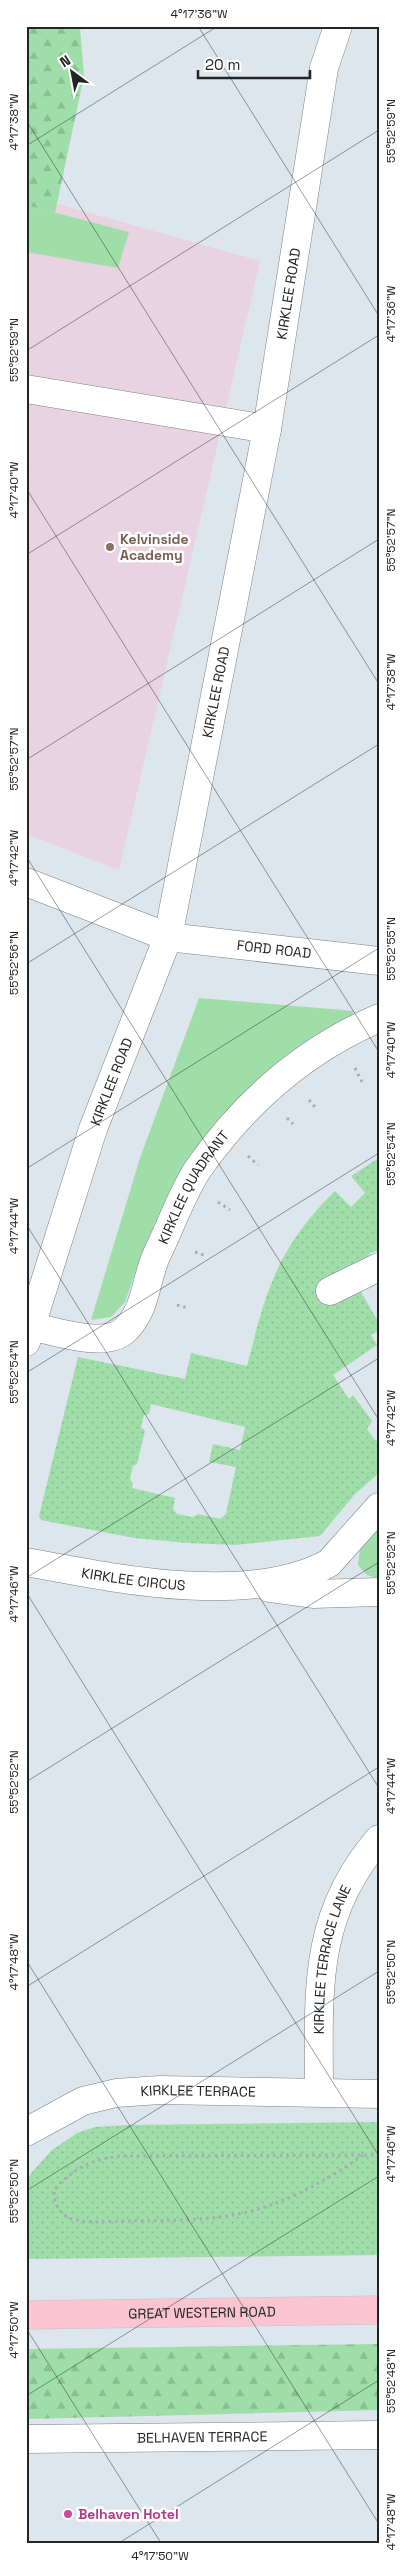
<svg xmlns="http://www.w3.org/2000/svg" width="405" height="2569" viewBox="0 0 405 2569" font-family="'Space Grotesk',sans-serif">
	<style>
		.education { fill: #e9d3e0 }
		.grass { fill: #a0dea9 }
		.forest { fill: url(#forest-firs) }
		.garden { fill: url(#garden-dots); fill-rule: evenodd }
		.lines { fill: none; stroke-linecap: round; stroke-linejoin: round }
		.minor-casing { stroke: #7a8088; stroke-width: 29 }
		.major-casing { stroke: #c1c2c3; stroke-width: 29 }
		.path { stroke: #a5abb2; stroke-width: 3; stroke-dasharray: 2.5 4; stroke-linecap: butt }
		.minor { stroke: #fff; stroke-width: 28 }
		.major { stroke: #fac5d0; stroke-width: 28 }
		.ticks { fill: none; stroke: #222528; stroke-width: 1; stroke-opacity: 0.45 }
		.education-dot { fill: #8d6e63; stroke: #fff; stroke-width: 2 }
		.hotel-dot { fill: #d1479c; stroke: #fff; stroke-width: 2 }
		.labels { text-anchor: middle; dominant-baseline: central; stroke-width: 5; stroke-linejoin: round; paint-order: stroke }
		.street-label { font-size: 14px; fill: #222528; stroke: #fff }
		.education-label { font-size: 14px; font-weight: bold; fill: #785e54; stroke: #fff; text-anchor: start }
		.hotel-label { font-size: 14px; font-weight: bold; fill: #b23c85; stroke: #fff; text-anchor: start }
		.neatline { fill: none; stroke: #222528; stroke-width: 2 }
		.ticks-label { font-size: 12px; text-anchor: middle; fill: #222528 }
	</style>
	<defs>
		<pattern id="forest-firs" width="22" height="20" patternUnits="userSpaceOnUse" patternTransform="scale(1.25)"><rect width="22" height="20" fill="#a0dea9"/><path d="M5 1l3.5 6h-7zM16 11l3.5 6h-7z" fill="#8abe91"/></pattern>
		<pattern id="garden-dots" width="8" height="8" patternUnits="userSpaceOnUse" patternTransform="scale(1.25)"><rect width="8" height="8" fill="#a0dea9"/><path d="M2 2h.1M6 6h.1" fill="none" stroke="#8abe91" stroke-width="1.8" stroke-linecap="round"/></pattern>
	</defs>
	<rect width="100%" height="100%" fill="#dde5ed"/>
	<path class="education" d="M 26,195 L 260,261 L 119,870 L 26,834 Z"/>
	<path class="grass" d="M 26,205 L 129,232 L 118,268 L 26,252 Z
		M 199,998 L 354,1011 L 350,1018 L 310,1040 L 281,1060 L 238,1100 L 163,1206 L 144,1248 L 125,1302 L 111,1317 L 91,1320 L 140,1158 Z
		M 379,1524 L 379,1579 L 367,1575 L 358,1565 L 360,1548 Z"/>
	<path class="forest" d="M 26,26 L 80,27 L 84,76 L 55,213 L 26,205 L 26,104 L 30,89 L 26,70 Z
		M 379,2344 L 379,2410 L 26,2419 L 26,2349 Z"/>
	<path class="garden" d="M 379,1158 L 379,1250 L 370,1253 L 364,1264 L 316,1288 L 324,1305 L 358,1287 L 379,1323 L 379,1330 L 371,1335 L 377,1345 L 333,1375 L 349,1399 L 353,1395 L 372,1421 L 367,1429 L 375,1440 L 379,1441 L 379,1473 L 355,1494 L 320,1536 L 235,1545 L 188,1543 L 134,1538 L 41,1520 L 39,1516 L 78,1357 L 185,1379 L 191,1353 L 247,1366 C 255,1336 262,1304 275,1275 C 288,1244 311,1214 335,1191 L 351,1207 L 365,1193 L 351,1176 ZM 151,1404 L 245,1427 L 240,1450 L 213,1444 L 209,1462 L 236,1467 L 226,1514 L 220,1519 L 198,1514 L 193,1517 L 177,1514 L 173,1509 L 175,1498 L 132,1488 L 133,1484 L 130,1479 L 133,1466 L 137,1464 L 145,1431 L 141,1427 L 144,1415 L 149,1414 Z
		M 379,2122 L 379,2255 L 26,2259 L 26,2181 L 32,2172 L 52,2150 L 77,2133 L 95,2127 L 126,2125 Z"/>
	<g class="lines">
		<defs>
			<g id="minor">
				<path d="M 26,389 L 267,429"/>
				<path id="s1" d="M 26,882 L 168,937 L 379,961"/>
				<path d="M 330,1291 L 379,1267"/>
				<path id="s2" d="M 30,1326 C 54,1331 105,1349 125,1330 C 147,1309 145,1280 157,1254 C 170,1228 182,1193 198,1169 C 244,1103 305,1050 379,1018"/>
				<path id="s3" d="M 26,1342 L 93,1129 L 168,937 L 267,429 L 324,68 L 338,26"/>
				<path id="s4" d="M 26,1562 C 112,1578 249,1607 329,1563 L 379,1507"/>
				<path d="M 269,1588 L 313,1594 L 379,1592"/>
				<path id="s5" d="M 319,2092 C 319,1996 311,1917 379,1839"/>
				<path id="s6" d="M 26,2132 L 83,2101 L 116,2093 L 160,2090 L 379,2094"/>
				<path id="s7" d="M 26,2439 L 379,2435"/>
			</g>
			<g id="major">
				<path id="s8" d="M 26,2315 L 379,2310"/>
			</g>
		</defs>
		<use href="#minor" class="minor-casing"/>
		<use href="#major" class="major-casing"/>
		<path class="path" d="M 355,1068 L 362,1082
			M 309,1100 L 315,1107
			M 287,1118 L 293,1124
			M 248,1156 L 258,1165
			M 218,1202 L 230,1210
			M 195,1252 L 207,1256
			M 177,1305 L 188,1308
			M 363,2155 C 330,2178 294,2199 255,2210 C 213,2222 168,2220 126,2221 C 109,2221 88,2224 72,2219 C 58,2214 54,2203 54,2190 C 72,2169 93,2159 120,2156 L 379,2155"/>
		<use href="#minor" class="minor"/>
		<use href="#major" class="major"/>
	</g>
	<path class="ticks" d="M 198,26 L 379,316M 26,120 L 379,684M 26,146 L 218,26M 26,351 L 379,130M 26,488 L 379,1052M 26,555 L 379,335M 26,760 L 379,539M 26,856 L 379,1420M 26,964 L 379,744M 26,1169 L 379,948M 26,1224 L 379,1788M 26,1373 L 379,1153M 26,1578 L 379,1358M 26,1592 L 379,2156M 26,1782 L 379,1562M 26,1960 L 379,2524M 26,1987 L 379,1767M 26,2191 L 379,1971M 26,2328 L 161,2543M 26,2396 L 379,2176M 119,2543 L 379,2380"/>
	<circle class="education-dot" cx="110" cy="547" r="5"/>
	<circle class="hotel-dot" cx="68" cy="2514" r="5"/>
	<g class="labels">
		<g class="street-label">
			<text stroke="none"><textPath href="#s3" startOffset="1084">KIRKLEE ROAD</textPath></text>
			<text stroke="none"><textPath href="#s3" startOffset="679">KIRKLEE ROAD</textPath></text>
			<text stroke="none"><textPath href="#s1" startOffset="259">FORD ROAD</textPath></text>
			<text stroke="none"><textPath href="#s3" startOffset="274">KIRKLEE ROAD</textPath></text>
			<text stroke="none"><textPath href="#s2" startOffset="258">KIRKLEE QUADRANT</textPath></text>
			<text stroke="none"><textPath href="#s4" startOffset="109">KIRKLEE CIRCUS</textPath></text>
			<text stroke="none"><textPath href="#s5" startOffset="134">KIRKLEE TERRACE LANE</textPath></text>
			<text stroke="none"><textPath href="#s6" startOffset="181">KIRKLEE TERRACE</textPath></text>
			<text stroke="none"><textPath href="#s8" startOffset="176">GREAT WESTERN ROAD</textPath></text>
			<text stroke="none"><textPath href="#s7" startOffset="176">BELHAVEN TERRACE</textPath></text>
		</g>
		<g class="education-label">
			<text x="120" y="539">Kelvinside<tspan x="120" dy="16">Academy</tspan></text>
		</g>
		<g class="hotel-label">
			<text x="78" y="2514">Belhaven Hotel</text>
		</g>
	</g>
	<rect width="405" height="2569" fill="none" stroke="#ffffff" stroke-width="55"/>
	<g transform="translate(72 72) rotate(328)" stroke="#ffffff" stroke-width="4" paint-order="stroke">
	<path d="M0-4L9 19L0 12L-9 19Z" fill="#222528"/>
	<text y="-8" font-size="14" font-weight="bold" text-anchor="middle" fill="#222528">N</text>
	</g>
	<path d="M198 70v8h112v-8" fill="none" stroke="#222528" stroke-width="2.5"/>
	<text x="205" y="70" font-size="15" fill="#222528" stroke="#ffffff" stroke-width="4" paint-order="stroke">20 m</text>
	<rect x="28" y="28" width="350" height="2514" class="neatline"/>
	<g class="ticks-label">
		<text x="199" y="18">4°17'36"W</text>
		<text transform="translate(14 122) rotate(-90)" y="4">4°17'38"W</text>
		<text transform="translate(391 131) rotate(-90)" y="4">55°52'59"N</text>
		<text transform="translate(391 314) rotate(-90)" y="4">4°17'36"W</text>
		<text transform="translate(14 350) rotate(-90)" y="4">55°52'59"N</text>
		<text transform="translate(14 490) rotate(-90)" y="4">4°17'40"W</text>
		<text transform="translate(391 540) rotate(-90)" y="4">55°52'57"N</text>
		<text transform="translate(391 682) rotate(-90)" y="4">4°17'38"W</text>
		<text transform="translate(14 759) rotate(-90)" y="4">55°52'57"N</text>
		<text transform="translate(14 858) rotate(-90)" y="4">4°17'42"W</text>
		<text transform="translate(391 949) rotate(-90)" y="4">55°52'55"N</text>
		<text transform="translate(14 963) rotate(-90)" y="4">55°52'56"N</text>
		<text transform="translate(391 1050) rotate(-90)" y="4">4°17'40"W</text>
		<text transform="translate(391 1154) rotate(-90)" y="4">55°52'54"N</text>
		<text transform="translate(14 1226) rotate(-90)" y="4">4°17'44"W</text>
		<text transform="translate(14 1372) rotate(-90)" y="4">55°52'54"N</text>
		<text transform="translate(391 1418) rotate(-90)" y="4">4°17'42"W</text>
		<text transform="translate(391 1563) rotate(-90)" y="4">55°52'52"N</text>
		<text transform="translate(14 1594) rotate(-90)" y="4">4°17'46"W</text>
		<text transform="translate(14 1782) rotate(-90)" y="4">55°52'52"N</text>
		<text transform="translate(391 1786) rotate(-90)" y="4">4°17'44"W</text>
		<text transform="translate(14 1962) rotate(-90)" y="4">4°17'48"W</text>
		<text transform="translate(391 1972) rotate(-90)" y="4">55°52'50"N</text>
		<text transform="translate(391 2154) rotate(-90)" y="4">4°17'46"W</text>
		<text transform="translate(14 2191) rotate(-90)" y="4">55°52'50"N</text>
		<text transform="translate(14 2330) rotate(-90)" y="4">4°17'50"W</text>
		<text transform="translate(391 2381) rotate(-90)" y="4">55°52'48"N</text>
		<text transform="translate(391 2522) rotate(-90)" y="4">4°17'48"W</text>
		<text x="160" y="2560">4°17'50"W</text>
	</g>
</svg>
